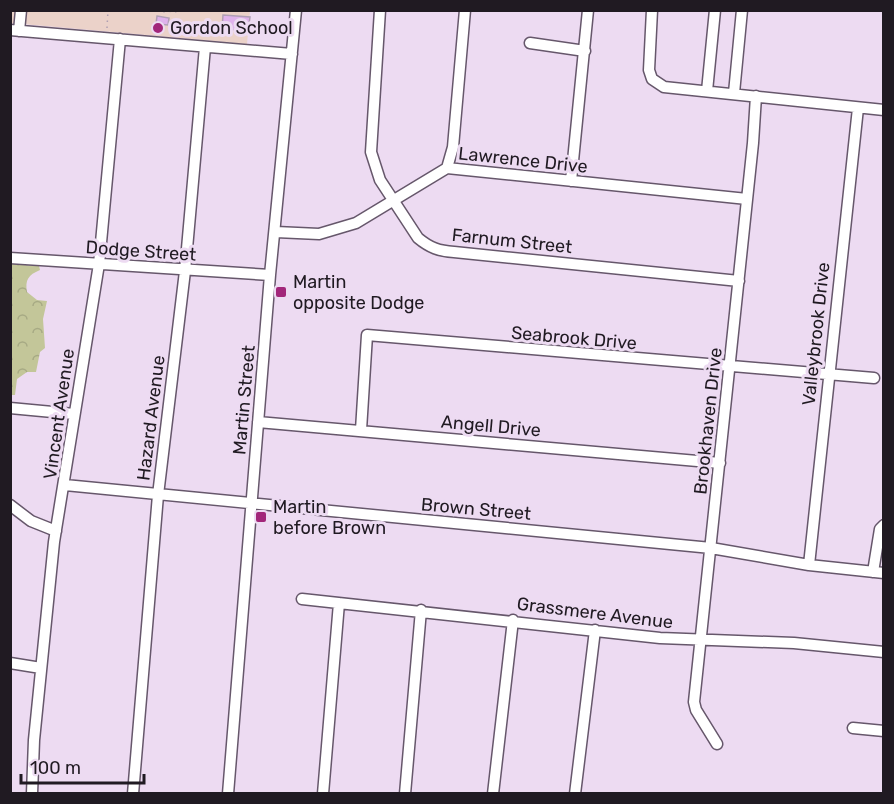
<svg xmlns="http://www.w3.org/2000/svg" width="894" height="804" viewBox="0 0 894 804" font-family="Rubik,sans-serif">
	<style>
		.education { fill: #ebd2c9 }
		.forest { fill: url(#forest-crowns) }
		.building { fill: #dfb2ec; stroke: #b09fb5; stroke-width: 1.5 }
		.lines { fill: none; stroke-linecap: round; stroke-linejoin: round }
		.minor-casing { stroke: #66576b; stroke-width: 13 }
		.path { stroke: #ae9fb2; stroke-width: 1.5; stroke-dasharray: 1.5 4.5; stroke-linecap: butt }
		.minor { stroke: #fff; stroke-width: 10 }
		.poi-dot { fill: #a2267a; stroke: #eddbf2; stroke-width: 2 }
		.labels { text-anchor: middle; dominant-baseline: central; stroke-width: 6; stroke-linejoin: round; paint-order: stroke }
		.poi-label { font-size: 18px; fill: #201a22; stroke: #eddbf2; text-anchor: start }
		.street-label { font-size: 18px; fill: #201a22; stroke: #eddbf2 }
	</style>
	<defs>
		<pattern id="forest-crowns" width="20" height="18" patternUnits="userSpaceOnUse" patternTransform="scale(1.5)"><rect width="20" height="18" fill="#c3c699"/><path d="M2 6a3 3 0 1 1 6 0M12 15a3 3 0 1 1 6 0" fill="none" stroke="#a7aa84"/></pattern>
	</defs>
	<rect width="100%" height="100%" fill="#eddbf2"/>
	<path class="education" d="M 10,11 L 250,11 L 247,44 L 11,23 Z"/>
	<path class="forest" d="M 10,257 L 24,265 L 39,266 L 40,270 C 28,275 25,280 27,292 L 37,300 L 47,301 L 43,319 L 45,348 L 40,352 L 36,372 L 27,372 L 17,379 L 15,395 L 10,395 Z"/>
	<path class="building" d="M 223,15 L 250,17 L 248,31 L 222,29 Z
		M 157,16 L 169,18 L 168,25 L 156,24 Z"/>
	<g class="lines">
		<defs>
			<path id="minor" d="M 380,10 L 371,152 L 380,180 L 418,238 C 430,248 439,251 454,252 L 739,281
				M 652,10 L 649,70 L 652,79 L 664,87 L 884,110
				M 10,30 L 292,54
				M 19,31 L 21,10
				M 530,43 L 585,51
				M 707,91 L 715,10
				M 734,93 L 742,10
				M 447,168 L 453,147 L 465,10
				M 571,181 L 588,10
				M 276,232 L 319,234 L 356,223 L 447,168 L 747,199
				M 10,258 L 270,275
				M 10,408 L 74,414
				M 258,422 L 720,463
				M 361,430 L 367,335 L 874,378
				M 65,485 L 711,548 L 809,565 L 884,573
				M 10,505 L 31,521 L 56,531
				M 809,565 L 858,108
				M 873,572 L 880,529 L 884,525
				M 302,599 L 660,638 L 794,643 L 884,652
				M 10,663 L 41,668
				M 853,728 L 884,731
				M 717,744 L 696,710 L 694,702 L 753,143 L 756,96
				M 32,794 L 34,740 L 54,542 L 99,264 L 120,39
				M 133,794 L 158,495 L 185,271 L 205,47
				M 228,794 L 270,275 L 296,10
				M 323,794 L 339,603
				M 405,794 L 421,610
				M 493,794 L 513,620
				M 575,794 L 595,630"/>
		</defs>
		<use href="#minor" class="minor-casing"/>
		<path class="path" d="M 163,11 L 179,12
			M 164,11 L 164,17
			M 107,28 L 108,10"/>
		<use href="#minor" class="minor"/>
	</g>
	<g class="poi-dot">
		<circle cx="158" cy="28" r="6"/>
		<rect x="275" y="286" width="12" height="12" rx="3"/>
		<rect x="255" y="511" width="12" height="12" rx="3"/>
	</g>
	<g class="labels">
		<g class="poi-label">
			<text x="170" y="28">Gordon School</text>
			<text x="293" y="282">Martin<tspan x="293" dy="21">opposite Dodge</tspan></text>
			<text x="273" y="507">Martin<tspan x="273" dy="21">before Brown</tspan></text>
		</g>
		<g class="street-label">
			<text transform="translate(523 160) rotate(6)">Lawrence Drive</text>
			<text transform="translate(512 241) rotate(6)">Farnum Street</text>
			<text transform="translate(141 251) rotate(4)">Dodge Street</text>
			<text transform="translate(816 334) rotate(-84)">Valleybrook Drive</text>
			<text transform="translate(574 338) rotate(5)">Seabrook Drive</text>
			<text transform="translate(244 400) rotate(-85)">Martin Street</text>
			<text transform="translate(59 414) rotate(-82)">Vincent Avenue</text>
			<text transform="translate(151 418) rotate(-83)">Hazard Avenue</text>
			<text transform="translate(708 421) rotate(-84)">Brookhaven Drive</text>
			<text transform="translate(491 426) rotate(5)">Angell Drive</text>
			<text transform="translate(476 509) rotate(5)">Brown Street</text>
			<text transform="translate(595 613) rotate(7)">Grassmere Avenue</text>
		</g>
	</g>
	<rect width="894" height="804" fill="none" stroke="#201a22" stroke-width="24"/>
	<path d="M21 774v9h123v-9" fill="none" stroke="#201a22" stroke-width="3"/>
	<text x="30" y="774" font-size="18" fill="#201a22" stroke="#eddbf2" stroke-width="4.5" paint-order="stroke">100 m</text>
</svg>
